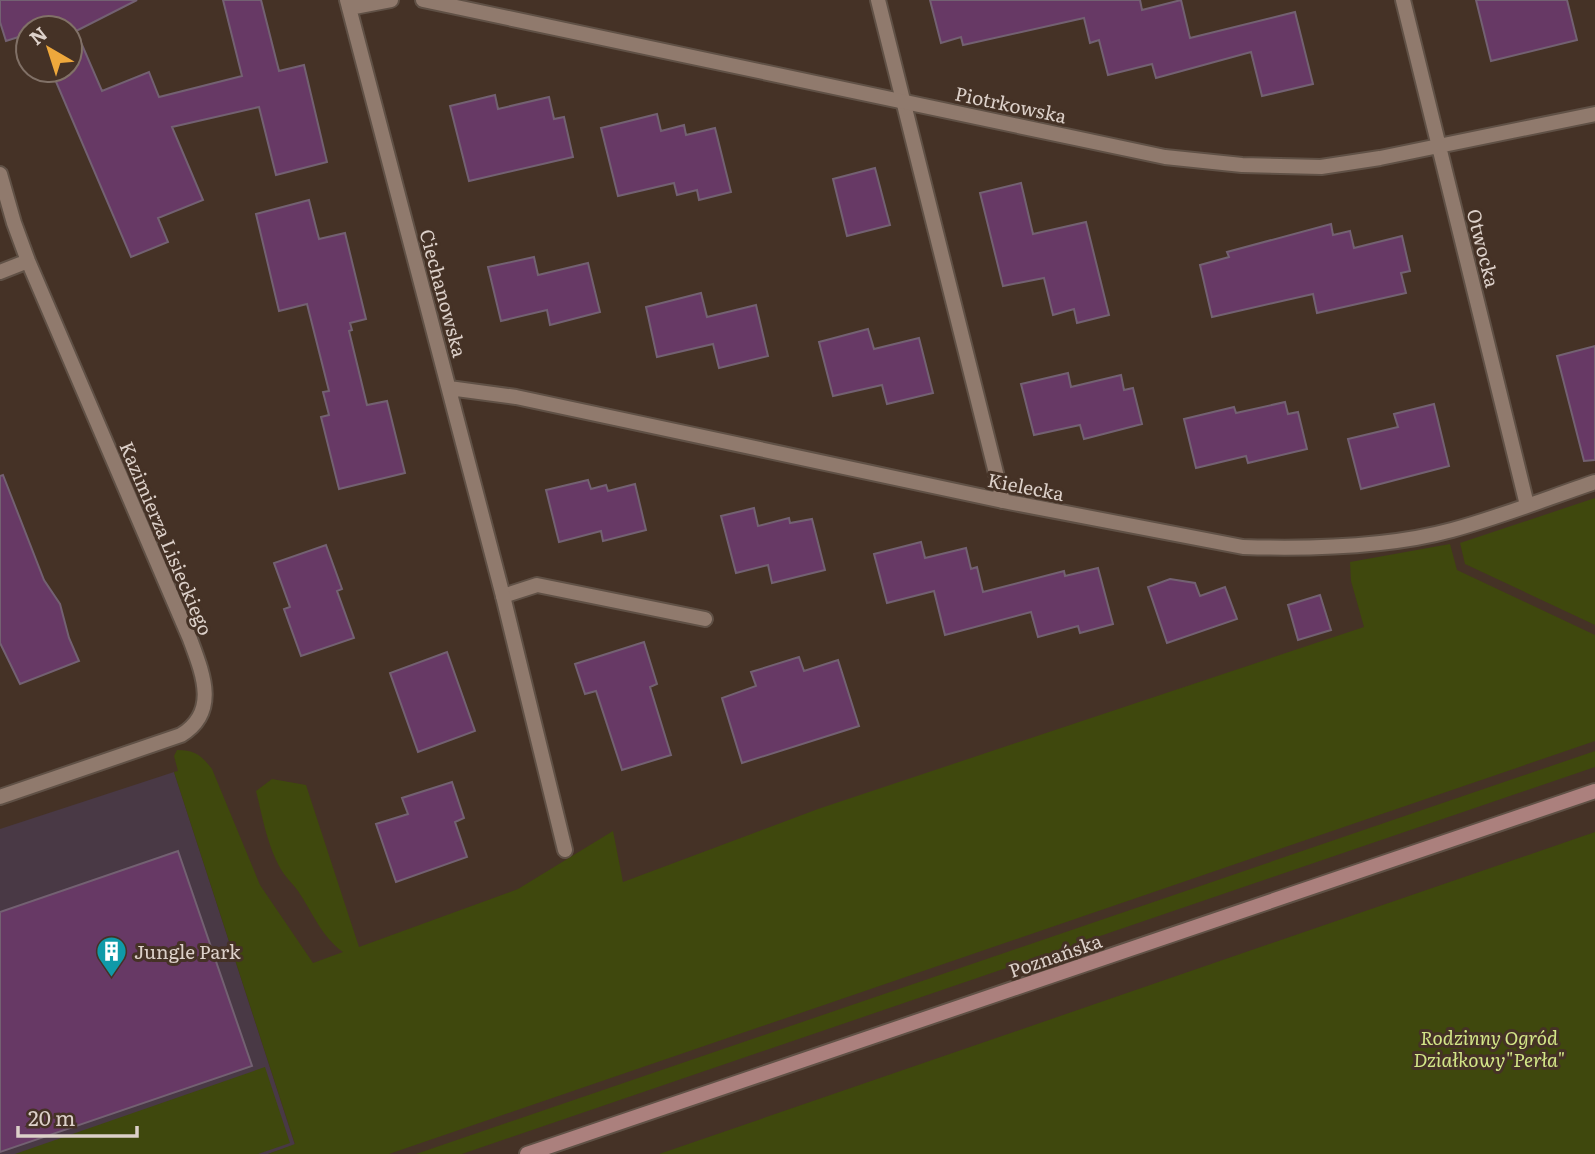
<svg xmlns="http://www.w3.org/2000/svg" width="1595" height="1154" viewBox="0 0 1595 1154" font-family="Literata,serif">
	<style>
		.commercial { fill: #493945 }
		.green { fill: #3f480d }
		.building { fill: #673965; stroke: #736172; stroke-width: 2 }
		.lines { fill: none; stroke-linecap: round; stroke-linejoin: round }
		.lane-casing { stroke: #605146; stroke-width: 18 }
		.street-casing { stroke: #605146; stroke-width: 18 }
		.secondary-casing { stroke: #605146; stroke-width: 18 }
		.lane { stroke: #907a6d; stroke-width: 14 }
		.street { stroke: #907a6d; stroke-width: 14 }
		.secondary { stroke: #ab807d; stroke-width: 14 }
		.labels { text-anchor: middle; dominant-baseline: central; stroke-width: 6; stroke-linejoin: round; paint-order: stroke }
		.street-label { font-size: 19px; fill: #dcd0c9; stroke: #453226 }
		.poi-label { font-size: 19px; fill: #dcd0c9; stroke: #453226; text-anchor: start }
		.park-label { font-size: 19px; font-style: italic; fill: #d2e587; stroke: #453226 }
	</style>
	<rect width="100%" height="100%" fill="#453226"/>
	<path class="commercial" d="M 174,772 L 295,1145 L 268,1154 L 0,1154 L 0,829 Z"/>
	<path class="green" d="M 1595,498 L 1595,625 L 1465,564 L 1460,543 Z
		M 1450,544 L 1457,570 L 1595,635 L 1595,741 L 389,1154 L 268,1154 L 295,1144 L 174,772 L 178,771 L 174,756 L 177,750 C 195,750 201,755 212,769 L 260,885 L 313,963 L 343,952 C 321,936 313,913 298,891 C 294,885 288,880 284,874 C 268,850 263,819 256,791 L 272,779 L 306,785 L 359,947 L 518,889 L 613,831 L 623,882 L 818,809 L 1364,627 L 1351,581 L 1350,562 Z
		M 1595,751 L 1595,767 L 462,1154 L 416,1154 Z
		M 1595,832 L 1595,1154 L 659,1154 Z
		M 265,1067 L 290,1143 L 258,1154 L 15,1154 Z"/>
	<path class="building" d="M 0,0 L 137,0 L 76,31 L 102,91 L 149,72 L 159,97 L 242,76 L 223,0 L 261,0 L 279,71 L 304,65 L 327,162 L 276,175 L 259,107 L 172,127 L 203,200 L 158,218 L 168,242 L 131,257 L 51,70 L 70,70 L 70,28 L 28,28 L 28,34 L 6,41 L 0,22 Z
		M 930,0 L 1140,0 L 1142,10 L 1181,0 L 1190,38 L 1295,12 L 1313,84 L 1262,96 L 1251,52 L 1156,78 L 1152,64 L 1108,75 L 1099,40 L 1090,43 L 1084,18 L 963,45 L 961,37 L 941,43 Z
		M 1476,0 L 1567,0 L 1577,40 L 1491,61 Z
		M 495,95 L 498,109 L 549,97 L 554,119 L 564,117 L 573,157 L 469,181 L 450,106 Z
		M 657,114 L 661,131 L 684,125 L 686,135 L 715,128 L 731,192 L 699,200 L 697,190 L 677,195 L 674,183 L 618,196 L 601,128 Z
		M 875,168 L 890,225 L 847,236 L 833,179 Z
		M 1021,183 L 1033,234 L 1086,222 L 1109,315 L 1077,323 L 1074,309 L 1053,315 L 1044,278 L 1003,286 L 980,193 Z
		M 309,200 L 319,239 L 345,233 L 366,319 L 350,323 L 352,330 L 349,331 L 367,405 L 387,401 L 405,473 L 339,489 L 321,417 L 329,415 L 323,392 L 329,391 L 307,304 L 279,311 L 256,214 Z
		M 1331,224 L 1333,235 L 1350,231 L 1354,248 L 1402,236 L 1410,271 L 1401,273 L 1406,293 L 1317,313 L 1313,294 L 1212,317 L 1200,265 L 1229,257 L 1227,252 Z
		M 534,257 L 538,275 L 588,263 L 600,312 L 550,325 L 547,310 L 501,321 L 488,267 Z
		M 701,293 L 707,317 L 756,305 L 768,356 L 719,368 L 713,344 L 657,357 L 646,307 Z
		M 868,329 L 874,349 L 919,338 L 933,393 L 887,404 L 882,385 L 833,396 L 819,342 Z
		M 1595,346 L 1595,460 L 1584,461 L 1557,356 Z
		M 1068,373 L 1071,387 L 1121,375 L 1124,390 L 1133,388 L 1142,424 L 1084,439 L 1080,425 L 1034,435 L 1021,384 Z
		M 1285,402 L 1288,414 L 1298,412 L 1307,449 L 1248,463 L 1246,456 L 1196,468 L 1184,419 L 1234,407 L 1236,413 Z
		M 1434,404 L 1449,466 L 1361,489 L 1348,439 L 1398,427 L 1394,414 Z
		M 3,475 L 44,580 L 60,604 L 69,638 L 79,661 L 20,684 L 0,643 L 0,476 Z
		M 588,480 L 591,489 L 606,485 L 608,491 L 635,484 L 646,530 L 603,541 L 601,531 L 559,542 L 546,490 Z
		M 754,508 L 758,526 L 789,518 L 790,523 L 812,519 L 825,570 L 772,583 L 768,565 L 736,573 L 721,516 Z
		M 921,542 L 925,558 L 966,548 L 971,569 L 977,567 L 983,592 L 1064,571 L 1065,576 L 1098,568 L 1113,624 L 1080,633 L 1078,626 L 1038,637 L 1031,612 L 945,635 L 934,591 L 887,603 L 874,554 Z
		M 326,545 L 342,589 L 337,591 L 354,638 L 301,656 L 284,609 L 290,607 L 274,563 Z
		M 1170,579 L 1195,583 L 1200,596 L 1225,587 L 1237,619 L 1167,643 L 1148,587 Z
		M 1320,595 L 1331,630 L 1298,640 L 1288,605 Z
		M 644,642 L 657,684 L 650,687 L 671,755 L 622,770 L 596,691 L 585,694 L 575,664 Z
		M 447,652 L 475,731 L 418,752 L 390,673 Z
		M 799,657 L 804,671 L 838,660 L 859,726 L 742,763 L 722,698 L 756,686 L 751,672 Z
		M 452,782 L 464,818 L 455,822 L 467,857 L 396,882 L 376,824 L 408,814 L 402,798 Z
		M 178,851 L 252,1066 L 0,1152 L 0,912 Z"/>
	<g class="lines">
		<defs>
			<path id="lane" d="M 878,0 L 1003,501
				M 503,596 L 537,585 L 705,619"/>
			<path id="street" d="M 347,0 L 503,596 L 565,850
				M 423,0 L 1165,157 L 1242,165 L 1321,167 L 1380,158 L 1595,114
				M 1403,0 L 1527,505
				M 349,8 L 391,0
				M 0,174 L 14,223 L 28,261 L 190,639 C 203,674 219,712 181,735 L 0,797
				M 0,272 L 28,261
				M 449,388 L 516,397 L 1003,501 L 1243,547 C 1307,549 1390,547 1452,530 C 1500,517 1548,498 1595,482"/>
			<path id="secondary" d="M 527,1154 L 1595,791"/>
		</defs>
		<use href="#lane" class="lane-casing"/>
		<use href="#street" class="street-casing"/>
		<use href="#secondary" class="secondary-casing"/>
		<use href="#lane" class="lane"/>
		<use href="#street" class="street"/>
		<use href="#secondary" class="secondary"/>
	</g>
	<defs>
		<symbol id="building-pin" viewBox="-11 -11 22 30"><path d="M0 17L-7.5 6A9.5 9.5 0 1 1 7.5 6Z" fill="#0f9aa8" stroke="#453226"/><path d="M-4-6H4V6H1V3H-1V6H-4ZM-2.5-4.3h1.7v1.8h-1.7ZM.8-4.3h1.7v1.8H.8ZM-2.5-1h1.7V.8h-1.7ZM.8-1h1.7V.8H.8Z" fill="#fff"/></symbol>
	</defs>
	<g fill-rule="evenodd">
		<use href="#building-pin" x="94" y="934" width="35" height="47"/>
	</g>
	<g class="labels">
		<g class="street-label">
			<text transform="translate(1011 104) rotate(12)">Piotrkowska</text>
			<text transform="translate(1484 248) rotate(76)">Otwocka</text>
			<text transform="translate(444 293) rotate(75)">Ciechanowska</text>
			<text transform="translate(1026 486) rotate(11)">Kielecka</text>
			<text transform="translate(167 538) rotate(67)">Kazimierza Lisieckiego</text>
			<text transform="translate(1055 955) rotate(-19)">Poznańska</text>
		</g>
		<g class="poi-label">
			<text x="134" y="951">Jungle Park</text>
		</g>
		<g class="park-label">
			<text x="1489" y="1037">Rodzinny Ogród<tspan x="1489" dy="22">Działkowy"Perła"</tspan></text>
		</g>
	</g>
	<g transform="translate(49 49) rotate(321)"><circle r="33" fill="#453226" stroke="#817167" stroke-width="2"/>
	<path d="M0-5L12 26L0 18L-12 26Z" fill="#eea83c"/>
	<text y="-10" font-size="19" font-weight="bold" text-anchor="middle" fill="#dcd0c9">N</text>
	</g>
	<path d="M18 1126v10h119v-10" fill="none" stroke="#dcd0c9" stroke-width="3.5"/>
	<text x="28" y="1126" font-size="21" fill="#dcd0c9" stroke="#453226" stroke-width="5" paint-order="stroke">20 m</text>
</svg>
